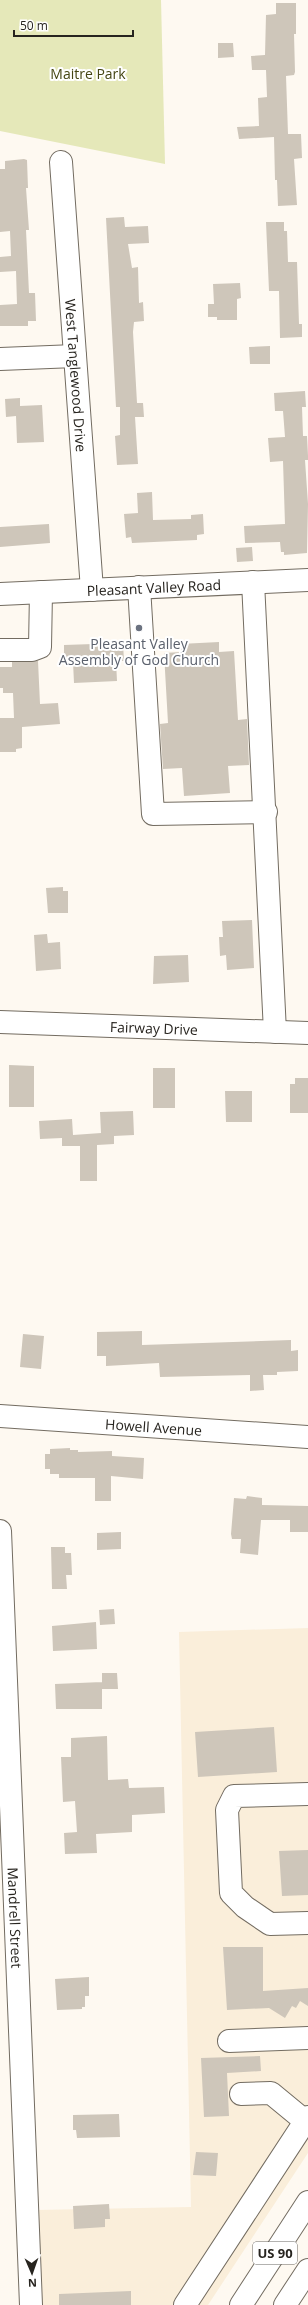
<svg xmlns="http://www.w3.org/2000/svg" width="308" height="2305" viewBox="0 0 308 2305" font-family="'Open Sans',sans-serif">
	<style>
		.built { fill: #faeeda }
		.green { fill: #e5e8b9 }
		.building { fill: #cec6ba }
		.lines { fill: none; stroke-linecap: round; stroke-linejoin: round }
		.minor-casing { stroke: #736c61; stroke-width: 24 }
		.major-casing { stroke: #736c61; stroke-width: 24 }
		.minor { stroke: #fff; stroke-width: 22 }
		.major { stroke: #fff; stroke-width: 22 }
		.worship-dot { fill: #6b7280; stroke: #fff; stroke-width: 1.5 }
		.labels { text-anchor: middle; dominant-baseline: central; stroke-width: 4; stroke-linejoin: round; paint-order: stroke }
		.shield { fill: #fff; stroke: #686662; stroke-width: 1 }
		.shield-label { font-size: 13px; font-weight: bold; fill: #27241f }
		.park-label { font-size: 14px; fill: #454613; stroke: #fff }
		.street-label { font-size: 14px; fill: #27241f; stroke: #fff }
		.worship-label { font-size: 14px; fill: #5b616d; stroke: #fff }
	</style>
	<rect width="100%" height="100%" fill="#fef9f1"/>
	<path class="built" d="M 308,1628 L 308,2153 L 208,2305 L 40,2305 L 36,2210 L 191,2207 L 179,1632 Z"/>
	<path class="green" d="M 0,0 L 161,0 L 165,164 L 0,131 Z"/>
	<path class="building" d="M 276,3 L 296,3 L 296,34 L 294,34 L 295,72 L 294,75 L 286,76 L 288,134 L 301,134 L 302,158 L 294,159 L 297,205 L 278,206 L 277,180 L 275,180 L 274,137 L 239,139 L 237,127 L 259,126 L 258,98 L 267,97 L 266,70 L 252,70 L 251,56 L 265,55 L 266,15 L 276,14 Z
		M 218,43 L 233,43 L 234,57 L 218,58 Z
		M 24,159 L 27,160 L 28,188 L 26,188 L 29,230 L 26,230 L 29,293 L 35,293 L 36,321 L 28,321 L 28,326 L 0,326 L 0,305 L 17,304 L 16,271 L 0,272 L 0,257 L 11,256 L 10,231 L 0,232 L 0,169 L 5,169 L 5,161 Z
		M 124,217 L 125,227 L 148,226 L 149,243 L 128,244 L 132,268 L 138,267 L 139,303 L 143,302 L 144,321 L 134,322 L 133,332 L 137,403 L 143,403 L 144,417 L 135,417 L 138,464 L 117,465 L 115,436 L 120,435 L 120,407 L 116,407 L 106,218 Z
		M 266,222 L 284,222 L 284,231 L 287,231 L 288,262 L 297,262 L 299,324 L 302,324 L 302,337 L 280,338 L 279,291 L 269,291 Z
		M 240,283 L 241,298 L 237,299 L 237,320 L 217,320 L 217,317 L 208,317 L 208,304 L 214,304 L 213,284 Z
		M 270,346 L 270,364 L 250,364 L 249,347 Z
		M 305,391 L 306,407 L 302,407 L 303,436 L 307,436 L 308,456 L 308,460 L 305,460 L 308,504 L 307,553 L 284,555 L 284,552 L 281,552 L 280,542 L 245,543 L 244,526 L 285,524 L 283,461 L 270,462 L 268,438 L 285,437 L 283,411 L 275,411 L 274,393 Z
		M 20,398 L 20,406 L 42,405 L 44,442 L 17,443 L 16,416 L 6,417 L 5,399 Z
		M 152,492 L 153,520 L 191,519 L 191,515 L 203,514 L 204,534 L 197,535 L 197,540 L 132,543 L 131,537 L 126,538 L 124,514 L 138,513 L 137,493 Z
		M 49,524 L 50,543 L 0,547 L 0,527 Z
		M 252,547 L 253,561 L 237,562 L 236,548 Z
		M 219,642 L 219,652 L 234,651 L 238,720 L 247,719 L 249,765 L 228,766 L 230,793 L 184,796 L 182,768 L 163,769 L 160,724 L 168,723 L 164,653 L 181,652 L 180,644 Z
		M 123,643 L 124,661 L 116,661 L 117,681 L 74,683 L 73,662 L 64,663 L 64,645 Z
		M 38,661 L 40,704 L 58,703 L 60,724 L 22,727 L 22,748 L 16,749 L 16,752 L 0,752 L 0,718 L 14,718 L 13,693 L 3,693 L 3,688 L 0,688 L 0,667 L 12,667 L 12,662 Z
		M 63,887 L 63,891 L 68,891 L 68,913 L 48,913 L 46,888 Z
		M 252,920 L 254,968 L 227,970 L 226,955 L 220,956 L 219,937 L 223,937 L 222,921 Z
		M 47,934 L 48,943 L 60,942 L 61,969 L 36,971 L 34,935 Z
		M 188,955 L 189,982 L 153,984 L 154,956 Z
		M 9,1065 L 34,1066 L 34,1107 L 9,1107 Z
		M 153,1068 L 175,1068 L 175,1108 L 153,1108 Z
		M 295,1078 L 308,1078 L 308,1113 L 290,1113 L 290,1084 L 295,1084 Z
		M 225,1091 L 252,1091 L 252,1122 L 226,1122 Z
		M 133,1111 L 134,1135 L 114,1136 L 114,1144 L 97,1145 L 97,1181 L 80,1181 L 80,1146 L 62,1146 L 62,1138 L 40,1139 L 39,1121 L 72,1119 L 73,1135 L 101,1133 L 100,1112 Z
		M 142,1331 L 142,1345 L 291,1340 L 291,1351 L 298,1350 L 298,1371 L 277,1372 L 277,1375 L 263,1375 L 264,1390 L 250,1391 L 250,1375 L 160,1377 L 159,1363 L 106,1366 L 106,1356 L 97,1356 L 97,1332 Z
		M 23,1334 L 44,1336 L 41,1369 L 20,1367 Z
		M 70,1448 L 70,1450 L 78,1450 L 78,1452 L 112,1451 L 112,1456 L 144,1458 L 143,1479 L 111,1476 L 111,1501 L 95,1501 L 95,1478 L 59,1478 L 59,1474 L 50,1474 L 50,1469 L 45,1469 L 45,1454 L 50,1454 L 50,1449 Z
		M 247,1496 L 262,1498 L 262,1505 L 308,1506 L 308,1532 L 290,1532 L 290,1520 L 261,1520 L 258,1555 L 240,1553 L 241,1539 L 232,1539 L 231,1534 L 234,1498 L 246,1499 Z
		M 121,1532 L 121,1549 L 97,1550 L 97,1533 Z
		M 51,1547 L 65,1547 L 65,1553 L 71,1553 L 72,1575 L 66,1575 L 67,1589 L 52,1589 Z
		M 114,1609 L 115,1624 L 100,1625 L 99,1610 Z
		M 96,1622 L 97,1649 L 53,1651 L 52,1626 Z
		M 102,1673 L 117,1673 L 118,1689 L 102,1689 Z
		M 102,1682 L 102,1709 L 56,1709 L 55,1684 Z
		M 274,1727 L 277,1772 L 198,1777 L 195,1732 Z
		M 107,1736 L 108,1780 L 128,1779 L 129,1788 L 164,1787 L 165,1813 L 132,1815 L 132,1832 L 96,1834 L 97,1853 L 65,1854 L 64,1833 L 77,1832 L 75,1801 L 63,1802 L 61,1757 L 71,1757 L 71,1738 Z
		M 308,1850 L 308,1895 L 282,1896 L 279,1851 Z
		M 223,1947 L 263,1947 L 263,1991 L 308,1988 L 308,2006 L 300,2001 L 296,2008 L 292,2006 L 285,2018 L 269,2008 L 227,2010 Z
		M 89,1977 L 89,1996 L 85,1996 L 85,2007 L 82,2007 L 82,2009 L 57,2010 L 55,1979 Z
		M 260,2056 L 261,2071 L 227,2073 L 229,2116 L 204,2117 L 201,2058 Z
		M 119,2114 L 120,2137 L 77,2138 L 76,2130 L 73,2130 L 73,2115 Z
		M 196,2152 L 218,2153 L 216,2176 L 193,2175 Z
		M 109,2204 L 110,2219 L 105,2219 L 105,2227 L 74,2229 L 73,2206 Z
		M 131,2291 L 131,2305 L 59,2305 L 59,2294 Z"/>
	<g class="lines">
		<defs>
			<g id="minor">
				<path id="s1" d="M 61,162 L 92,590"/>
				<path d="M 0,359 L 75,356"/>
				<path d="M 253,582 L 275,1032"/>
				<path d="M 139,587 L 153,814 L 266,812"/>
				<path id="s2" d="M 0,594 L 308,580"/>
				<path d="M 0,650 L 32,650 L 40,647 L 41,592"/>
				<path id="s3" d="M 0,1022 L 308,1033"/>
				<path id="s4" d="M 0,1416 L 308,1437"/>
				<path id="s5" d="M 0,1531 L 31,2305"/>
				<path d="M 308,1794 L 234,1796 L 227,1810 L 231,1893 L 245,1907 L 270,1924 L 308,1923"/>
				<path d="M 229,2041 L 308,2038"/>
				<path d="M 241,2094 L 271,2093 L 305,2121"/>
				<path d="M 185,2305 L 308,2117"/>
			</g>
			<path id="major" d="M 241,2305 L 308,2202
				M 285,2305 L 308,2270"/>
		</defs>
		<use href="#minor" class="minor-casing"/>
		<use href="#major" class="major-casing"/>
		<use href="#minor" class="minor"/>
		<use href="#major" class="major"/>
	</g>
	<circle class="worship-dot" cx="139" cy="628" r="4"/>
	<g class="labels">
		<rect class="shield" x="253" y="2242" width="44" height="22" rx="3"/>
		<g class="shield-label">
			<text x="275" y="2253">US 90</text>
		</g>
		<g class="park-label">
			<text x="88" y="73">Maitre Park</text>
		</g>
		<g class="street-label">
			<text stroke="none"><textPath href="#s1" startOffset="214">West Tanglewood Drive</textPath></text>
			<text stroke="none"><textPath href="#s2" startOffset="154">Pleasant Valley Road</textPath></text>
			<text stroke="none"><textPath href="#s3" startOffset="154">Fairway Drive</textPath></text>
			<text stroke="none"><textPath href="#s4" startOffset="154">Howell Avenue</textPath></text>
			<text stroke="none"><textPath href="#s5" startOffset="387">Mandrell Street</textPath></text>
		</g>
		<g class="worship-label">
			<text x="139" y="643">Pleasant Valley<tspan x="139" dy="16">Assembly of God Church</tspan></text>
		</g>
	</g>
	<g transform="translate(32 2273) rotate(178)" stroke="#ffffff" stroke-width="3" paint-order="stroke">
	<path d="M0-3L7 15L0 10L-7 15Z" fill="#27241f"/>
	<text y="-6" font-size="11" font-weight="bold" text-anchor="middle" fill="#27241f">N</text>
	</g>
	<path d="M14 30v6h119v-6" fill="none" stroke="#27241f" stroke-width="2"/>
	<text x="20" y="30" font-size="12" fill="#27241f" stroke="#ffffff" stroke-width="3" paint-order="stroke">50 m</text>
</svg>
